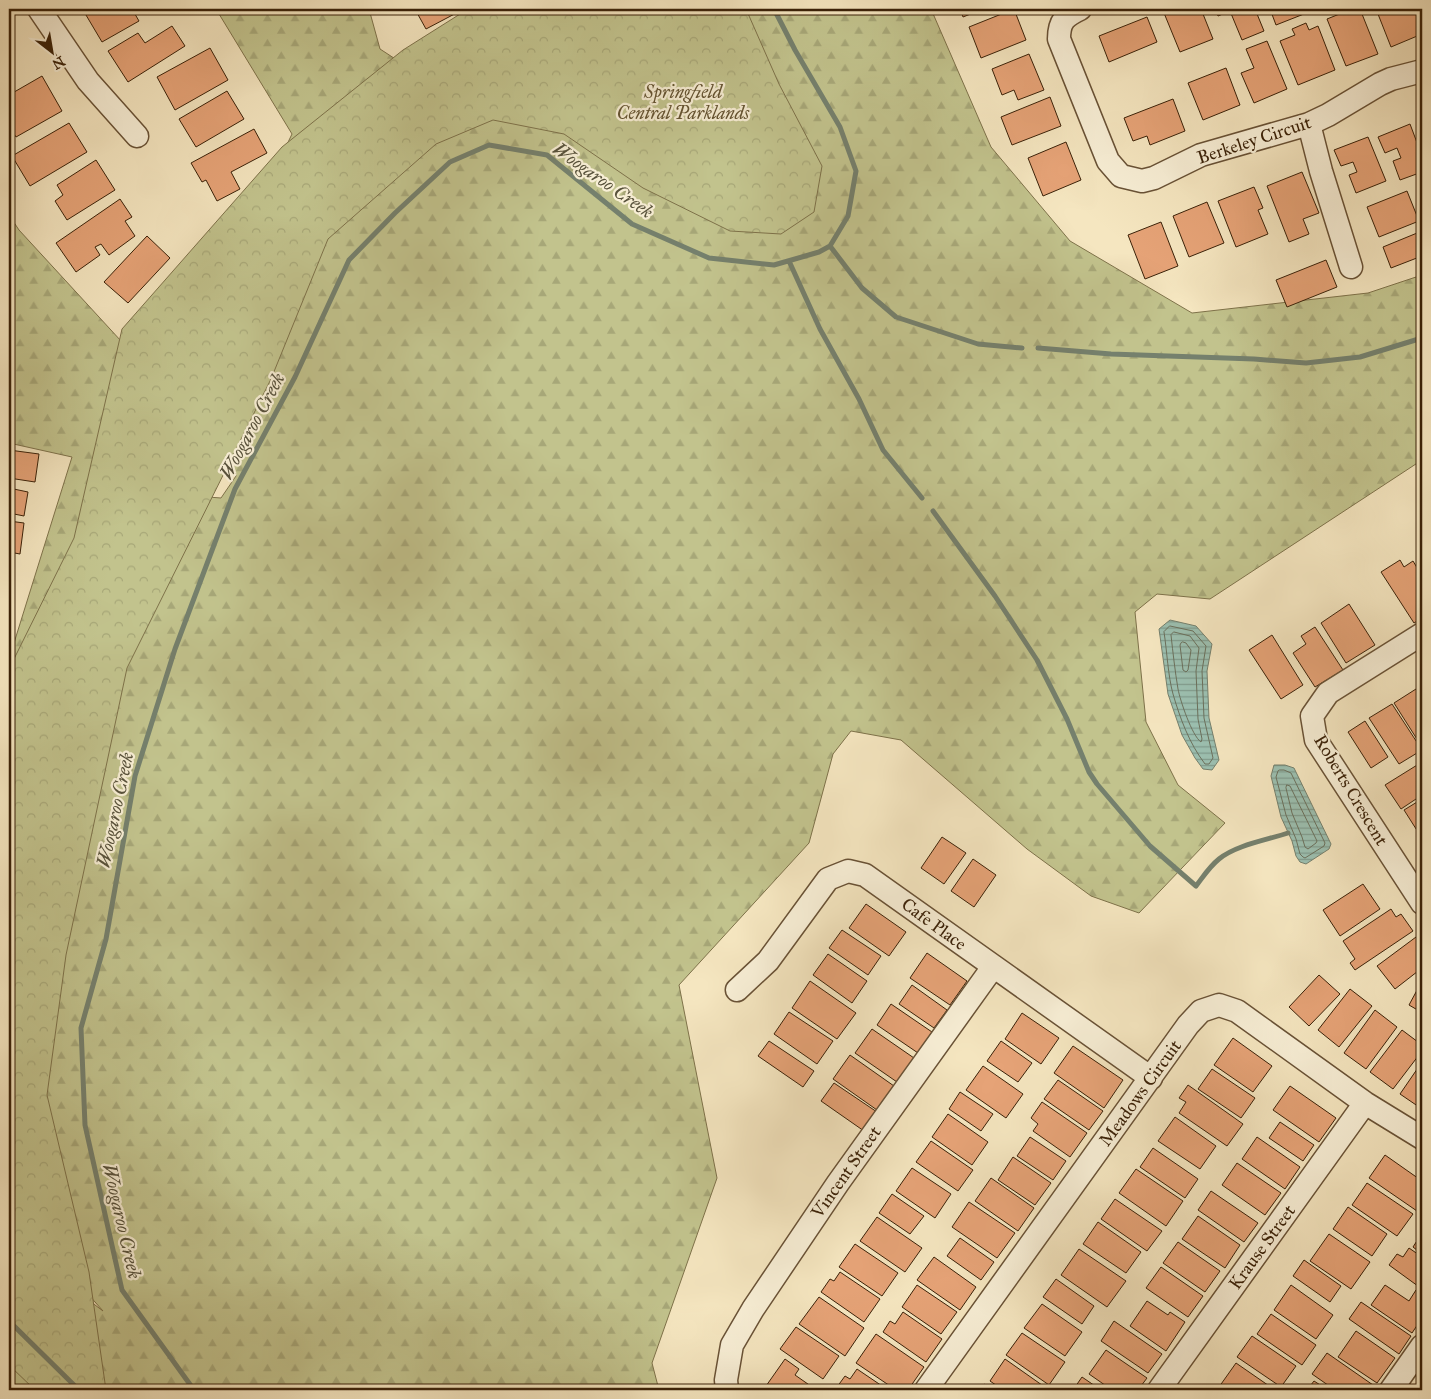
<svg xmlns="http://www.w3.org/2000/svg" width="1431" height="1399" viewBox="0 0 1431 1399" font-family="'IM FELL Great Primer',serif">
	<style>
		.forest { fill: url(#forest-firs); stroke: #7e724a }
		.park { fill: url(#park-crowns); stroke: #7e724a }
		.water { fill: url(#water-rules); stroke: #75806d }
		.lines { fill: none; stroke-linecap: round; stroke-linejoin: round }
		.shore { stroke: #6b705c; stroke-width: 1 }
		.stream { stroke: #75806d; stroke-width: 5 }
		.building { fill: #e6a377; stroke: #3a2108 }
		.minor-casing { stroke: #695236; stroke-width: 25 }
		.minor { stroke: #f8efd6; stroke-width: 22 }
		.labels { text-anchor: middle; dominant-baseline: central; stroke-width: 4.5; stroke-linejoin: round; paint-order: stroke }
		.park-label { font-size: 18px; font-style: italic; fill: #635230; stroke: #f8efd6 }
		.street-label { font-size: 18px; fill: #3a2108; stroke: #f8efd6 }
		.water-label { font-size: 19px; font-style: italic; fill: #57513b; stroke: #f8efd6 }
	</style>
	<defs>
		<pattern id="forest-firs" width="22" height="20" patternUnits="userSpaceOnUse" patternTransform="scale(1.25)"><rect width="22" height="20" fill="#c2c38d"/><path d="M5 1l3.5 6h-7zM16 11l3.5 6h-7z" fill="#a7a778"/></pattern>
		<pattern id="park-crowns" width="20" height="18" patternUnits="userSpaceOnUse" patternTransform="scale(1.25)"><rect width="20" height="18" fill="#c2c38d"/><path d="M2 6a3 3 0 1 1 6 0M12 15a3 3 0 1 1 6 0" fill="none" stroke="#a7a778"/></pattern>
		<pattern id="water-rules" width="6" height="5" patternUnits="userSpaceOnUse" patternTransform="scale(1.25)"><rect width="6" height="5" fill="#9cc0b1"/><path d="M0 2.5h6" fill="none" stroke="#809c8e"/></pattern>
	</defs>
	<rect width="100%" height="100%" fill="#f5e6c0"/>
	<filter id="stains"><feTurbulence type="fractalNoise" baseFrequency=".004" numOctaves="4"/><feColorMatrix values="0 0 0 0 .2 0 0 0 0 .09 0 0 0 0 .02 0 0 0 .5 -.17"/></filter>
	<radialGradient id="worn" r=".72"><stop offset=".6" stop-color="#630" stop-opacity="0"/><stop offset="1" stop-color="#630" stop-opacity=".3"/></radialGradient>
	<path class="forest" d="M 216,9 L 369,9 L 380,49 L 426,79 L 551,9 L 931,9 L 991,147 L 1070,241 L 1192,313 L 1368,293 L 1422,275 L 1422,460 L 1210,599 L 1157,594 L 1135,612 L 1146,722 L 1178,785 L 1225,823 L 1139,913 L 1091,896 L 1027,849 L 901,740 L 851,731 L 833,754 L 809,843 L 679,985 L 717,1178 L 652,1363 L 659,1390 L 9,1390 L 9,1240 L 103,1311 L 49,1250 L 9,1161 L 9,659 L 72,457 L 9,443 L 9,215 L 19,230 L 167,391 L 195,496 L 221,498 L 236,476 L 204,376 L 213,298 L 292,134 Z"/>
	<path class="park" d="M 468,9 L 746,9 L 779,84 L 822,166 L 814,212 L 781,234 L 730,231 L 643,188 L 564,134 L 493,120 L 436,144 L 328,239 L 271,379 L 127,668 L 66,955 L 47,1095 L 89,1272 L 106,1390 L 35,1390 L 9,1365 L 9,669 L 74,538 L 122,329 L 282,147 L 403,50 Z"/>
	<path class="water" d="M 1170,620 L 1196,626 L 1212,644 L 1207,671 L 1209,718 L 1219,760 L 1212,770 L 1203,769 L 1195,758 L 1182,735 L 1168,694 L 1159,629 Z
		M 1274,765 L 1285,765 L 1294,768 L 1331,844 L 1329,849 L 1306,864 L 1300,862 L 1296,856 L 1292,841 L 1281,817 L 1271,776 Z"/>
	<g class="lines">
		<path class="shore" d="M 1170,626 L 1193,631 L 1206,646 L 1202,671 L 1204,718 L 1213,758 L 1209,764 L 1205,764 C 1189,743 1180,718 1173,694 C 1168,676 1167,651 1164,632 Z
			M 1174,632 L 1190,636 L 1199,648 L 1196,671 L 1198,719 L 1202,739 L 1201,742 C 1192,736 1180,700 1178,689 C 1175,671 1173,653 1171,635 Z
			M 1183,642 L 1186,643 L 1191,650 L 1188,670 L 1186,672 L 1183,670 L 1180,645 L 1181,643 Z
			M 1280,770 L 1284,770 L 1291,773 L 1325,843 L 1324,846 L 1305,858 L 1303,857 L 1300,854 L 1296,839 L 1286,815 L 1276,777 L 1278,771 Z
			M 1287,785 L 1290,786 L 1317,841 L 1316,843 L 1308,849 L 1305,847 L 1302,837 L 1292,813 L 1286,788 Z"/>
		<path class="stream" d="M 830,246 L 862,288 L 896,317 L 978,344 L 1022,348
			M 789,261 L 820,329 L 859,399 L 883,450 L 922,498
			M 1038,348 L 1111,354 L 1254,359 L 1306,363 L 1360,357 L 1422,338
			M 933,511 L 995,596 L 1037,660 L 1067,719 L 1089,772 L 1097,784 L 1150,846 L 1196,886 C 1203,877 1209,867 1219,859 C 1236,845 1267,840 1288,833
			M 9,1321 L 79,1390
			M 194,1390 L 122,1290 L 85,1125 L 81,1028 L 106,939 L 135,776 L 175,649 L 235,489 L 295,377 L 349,260 L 395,213 L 450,162 L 489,145 L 547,155 L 632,224 L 709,258 L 774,265 L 819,252 L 830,246 L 848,216 L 856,171 L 840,127 L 795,50 L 774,9"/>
	</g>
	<path class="building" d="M 85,9 L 132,9 L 139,21 L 102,42 L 83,10 Z
		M 421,9 L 464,9 L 426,29 L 416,11 Z
		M 960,9 L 983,9 L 963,17 Z
		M 1014,9 L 1026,40 L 981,58 L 969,27 Z
		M 1176,9 L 1201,9 L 1213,39 L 1180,52 L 1164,13 Z
		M 1215,9 L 1255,9 L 1264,31 L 1242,40 L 1230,11 L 1218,16 Z
		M 1270,9 L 1307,9 L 1309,12 L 1276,25 Z
		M 1352,9 L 1360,9 L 1378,54 L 1346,66 L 1327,19 Z
		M 1376,9 L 1415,9 L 1422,27 L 1422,34 L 1391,47 Z
		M 1147,17 L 1157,42 L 1109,62 L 1099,36 Z
		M 1306,23 L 1309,30 L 1318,26 L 1335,70 L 1298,85 L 1280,41 L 1295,35 L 1292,29 Z
		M 172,26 L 185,46 L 128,82 L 108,51 L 138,33 L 145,43 Z
		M 1267,41 L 1287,89 L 1254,103 L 1241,73 L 1254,68 L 1246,49 Z
		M 210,48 L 228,80 L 175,110 L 157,77 Z
		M 1029,54 L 1044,90 L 1018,100 L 1014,90 L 1002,95 L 992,69 Z
		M 1226,68 L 1240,105 L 1203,120 L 1188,83 Z
		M 42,76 L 62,111 L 16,137 L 11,129 L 9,130 L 9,95 Z
		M 227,91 L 244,119 L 196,147 L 179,119 Z
		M 1050,97 L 1061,126 L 1012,145 L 1001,117 Z
		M 1173,99 L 1185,131 L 1150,145 L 1147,136 L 1133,141 L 1124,118 Z
		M 69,123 L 87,152 L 30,186 L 12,156 Z
		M 1410,124 L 1422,156 L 1422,172 L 1400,180 L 1393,161 L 1401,158 L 1397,148 L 1385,153 L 1378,137 Z
		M 254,129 L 267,153 L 231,172 L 240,189 L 217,201 L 206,180 L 202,182 L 191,163 Z
		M 1368,137 L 1386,181 L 1356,193 L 1349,175 L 1357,172 L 1353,162 L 1341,166 L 1334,150 Z
		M 1066,142 L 1081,180 L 1043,196 L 1028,158 Z
		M 96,160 L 115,190 L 67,220 L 55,201 L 63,195 L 57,185 Z
		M 1302,172 L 1319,213 L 1303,219 L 1309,234 L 1289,242 L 1267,186 Z
		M 1254,187 L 1263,208 L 1258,210 L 1268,234 L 1236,247 L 1218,201 Z
		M 1407,191 L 1419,221 L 1379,237 L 1367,207 Z
		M 120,199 L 132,217 L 125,221 L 135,236 L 109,255 L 101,244 L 95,247 L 100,255 L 76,272 L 56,243 Z
		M 1207,202 L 1224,243 L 1189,257 L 1173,216 Z
		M 1161,222 L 1178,266 L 1145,279 L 1128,235 Z
		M 1422,231 L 1422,256 L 1391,268 L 1383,247 Z
		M 147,236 L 170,258 L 128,303 L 104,282 Z
		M 1326,260 L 1337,287 L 1287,307 L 1276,280 Z
		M 9,450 L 39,454 L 35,482 L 9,478 Z
		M 9,488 L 28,492 L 24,516 L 9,513 Z
		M 9,521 L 24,523 L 20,554 L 9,552 Z
		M 1400,560 L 1404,567 L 1413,561 L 1422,576 L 1422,618 L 1414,623 L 1381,572 Z
		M 9,569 L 13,570 L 9,589 Z
		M 1349,604 L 1375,645 L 1346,663 L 1321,623 Z
		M 1315,627 L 1343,670 L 1315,687 L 1293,653 L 1306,644 L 1301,636 Z
		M 1272,635 L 1303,685 L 1281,699 L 1249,650 Z
		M 1416,689 L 1422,699 L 1422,747 L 1394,703 Z
		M 1392,704 L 1422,750 L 1399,764 L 1369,718 Z
		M 1365,721 L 1388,757 L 1371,768 L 1348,732 Z
		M 1422,762 L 1422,795 L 1401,809 L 1385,785 Z
		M 1422,799 L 1422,829 L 1418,832 L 1404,810 Z
		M 942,837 L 966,853 L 944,884 L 921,868 Z
		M 973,859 L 996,875 L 974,907 L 951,891 Z
		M 1363,884 L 1380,909 L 1340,936 L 1323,910 Z
		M 866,904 L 906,932 L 889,956 L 849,928 Z
		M 1391,909 L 1396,917 L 1401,914 L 1413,931 L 1355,970 L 1350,963 L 1355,959 L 1343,941 Z
		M 842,930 L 881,956 L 868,975 L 829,948 Z
		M 1416,937 L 1422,945 L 1422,968 L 1395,989 L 1377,966 Z
		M 927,953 L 967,981 L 950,1005 L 910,978 Z
		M 828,954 L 867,981 L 852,1003 L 813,975 Z
		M 1319,975 L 1340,994 L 1309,1026 L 1289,1007 Z
		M 810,981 L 856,1013 L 837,1039 L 792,1008 Z
		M 1422,981 L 1422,1022 L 1418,1019 L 1421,1012 L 1409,1005 Z
		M 912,985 L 947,1010 L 934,1028 L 899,1004 Z
		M 1350,989 L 1372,1006 L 1339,1047 L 1318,1030 Z
		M 891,1004 L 932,1032 L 918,1053 L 877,1025 Z
		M 1375,1010 L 1397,1027 L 1366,1069 L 1344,1053 Z
		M 789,1012 L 833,1041 L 817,1064 L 774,1034 Z
		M 1022,1013 L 1059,1038 L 1041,1064 L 1005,1039 Z
		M 872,1029 L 914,1058 L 897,1082 L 855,1053 Z
		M 1402,1030 L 1422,1045 L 1422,1051 L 1393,1089 L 1370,1072 Z
		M 1233,1038 L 1272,1066 L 1253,1092 L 1214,1065 Z
		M 769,1041 L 814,1071 L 803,1087 L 758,1056 Z
		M 1001,1041 L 1032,1063 L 1018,1082 L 987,1061 Z
		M 1073,1046 L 1123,1080 L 1104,1108 L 1054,1073 Z
		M 850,1055 L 894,1086 L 877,1110 L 833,1079 Z
		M 1422,1062 L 1422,1109 L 1400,1094 Z
		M 983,1066 L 1023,1094 L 1006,1118 L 966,1090 Z
		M 1212,1069 L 1255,1098 L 1241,1118 L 1198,1089 Z
		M 1058,1080 L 1103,1111 L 1089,1130 L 1044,1099 Z
		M 834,1083 L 877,1112 L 864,1131 L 821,1101 Z
		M 1188,1085 L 1243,1124 L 1227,1146 L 1179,1113 L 1186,1102 L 1179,1098 Z
		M 1290,1086 L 1336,1118 L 1319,1142 L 1273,1110 Z
		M 960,1092 L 993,1114 L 981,1131 L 949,1109 Z
		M 1042,1102 L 1087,1133 L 1070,1157 L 1033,1131 L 1038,1124 L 1031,1118 Z
		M 948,1114 L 988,1142 L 972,1165 L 932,1137 Z
		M 1175,1117 L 1216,1146 L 1200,1169 L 1158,1141 Z
		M 1280,1122 L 1314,1145 L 1303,1161 L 1269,1138 Z
		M 1030,1137 L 1066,1161 L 1053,1180 L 1017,1156 Z
		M 1257,1137 L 1300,1167 L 1285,1189 L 1242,1159 Z
		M 931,1141 L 973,1170 L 958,1191 L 916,1162 Z
		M 1153,1148 L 1198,1179 L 1185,1198 L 1140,1167 Z
		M 1385,1155 L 1422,1181 L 1422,1203 L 1417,1211 L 1369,1178 Z
		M 1013,1157 L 1051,1183 L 1035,1205 L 998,1180 Z
		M 1237,1163 L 1281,1193 L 1265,1215 L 1222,1185 Z
		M 912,1168 L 951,1194 L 935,1218 L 896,1191 Z
		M 1136,1169 L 1183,1201 L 1166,1226 L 1119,1193 Z
		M 991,1178 L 1034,1208 L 1018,1231 L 975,1201 Z
		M 1367,1183 L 1413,1214 L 1397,1236 L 1352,1205 Z
		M 1211,1191 L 1258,1223 L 1244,1242 L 1198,1210 Z
		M 892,1194 L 924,1216 L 910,1234 L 879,1213 Z
		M 1115,1199 L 1162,1231 L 1147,1251 L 1101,1219 Z
		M 969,1202 L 1015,1233 L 997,1258 L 952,1227 Z
		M 1348,1207 L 1387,1234 L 1372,1256 L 1333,1229 Z
		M 1198,1216 L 1240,1245 L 1225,1268 L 1182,1239 Z
		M 877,1217 L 922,1248 L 905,1272 L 860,1241 Z
		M 1098,1222 L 1141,1252 L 1126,1273 L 1083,1244 Z
		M 1422,1233 L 1422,1254 L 1413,1247 Z
		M 1329,1234 L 1370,1262 L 1351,1289 L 1310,1261 Z
		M 960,1238 L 994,1262 L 981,1280 L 947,1256 Z
		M 1178,1242 L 1220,1271 L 1205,1292 L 1163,1263 Z
		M 855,1244 L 898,1273 L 882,1296 L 839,1267 Z
		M 1409,1248 L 1422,1257 L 1422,1289 L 1389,1265 L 1397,1254 L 1403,1257 Z
		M 1079,1249 L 1126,1281 L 1107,1307 L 1061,1275 Z
		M 934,1257 L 976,1287 L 960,1310 L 917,1280 Z
		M 1304,1260 L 1341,1286 L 1330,1302 L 1293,1276 Z
		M 1161,1267 L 1203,1296 L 1188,1317 L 1146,1288 Z
		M 840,1272 L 880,1299 L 864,1322 L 821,1292 L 830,1279 L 834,1281 Z
		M 1056,1279 L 1094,1306 L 1082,1324 L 1043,1297 Z
		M 917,1285 L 957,1312 L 941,1334 L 902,1307 Z
		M 1291,1285 L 1333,1315 L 1316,1339 L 1274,1310 Z
		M 1385,1285 L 1409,1301 L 1416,1290 L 1422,1294 L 1422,1318 L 1412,1333 L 1371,1305 Z
		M 819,1297 L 864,1328 L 845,1356 L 799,1324 Z
		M 1147,1301 L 1168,1315 L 1170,1312 L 1185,1322 L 1166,1351 L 1130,1326 Z
		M 1361,1302 L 1411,1336 L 1399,1354 L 1349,1319 Z
		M 1042,1304 L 1082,1332 L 1065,1356 L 1024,1328 Z
		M 903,1312 L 942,1339 L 926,1362 L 883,1332 L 890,1321 L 895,1324 Z
		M 1271,1314 L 1316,1345 L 1302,1365 L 1257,1334 Z
		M 1114,1321 L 1162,1354 L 1148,1373 L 1101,1341 Z
		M 796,1327 L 839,1356 L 823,1379 L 780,1349 Z
		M 1356,1331 L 1395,1358 L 1377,1383 L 1338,1357 Z
		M 1022,1333 L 1065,1362 L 1049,1385 L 1006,1355 Z
		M 876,1334 L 924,1367 L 908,1390 L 896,1390 L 856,1363 Z
		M 1252,1336 L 1296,1366 L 1281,1387 L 1237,1357 Z
		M 1106,1350 L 1147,1378 L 1138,1390 L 1112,1390 L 1089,1374 Z
		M 1327,1353 L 1373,1385 L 1369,1390 L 1335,1390 L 1312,1374 Z
		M 785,1359 L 799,1369 L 795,1375 L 815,1389 L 814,1390 L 772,1390 L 766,1386 Z
		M 1005,1359 L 1049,1390 L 1003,1390 L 990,1381 Z
		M 1236,1363 L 1275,1390 L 1224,1390 L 1219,1387 Z
		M 857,1369 L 888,1390 L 842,1390 L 837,1387 L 845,1376 L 850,1379 Z
		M 1082,1377 L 1101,1390 L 1073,1390 Z
		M 1314,1381 L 1328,1390 L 1307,1390 Z
		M 984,1384 L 993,1390 L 979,1390 Z"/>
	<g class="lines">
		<defs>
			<path id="minor" d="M 39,9 L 88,81 L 137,136
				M 1080,9 C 1065,16 1059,21 1059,39 L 1108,161 L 1121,176 L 1142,181 L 1154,178 L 1201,155 L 1309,124 L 1328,115 L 1380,84 L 1391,79 L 1422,71
				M 1309,124 L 1321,171 L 1351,267
				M 1422,634 L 1328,693 L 1312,716 L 1316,740 L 1422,903
				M 737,990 L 768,961 L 828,879 L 848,871 L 865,875 L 1151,1078
				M 727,1390 L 726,1380 L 732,1345 L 753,1309 L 838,1183 L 993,967
				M 926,1390 L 1188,1025 L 1201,1011 L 1219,1005 L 1237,1011 L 1365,1103 L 1422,1138
				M 1159,1390 L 1365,1103
				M 1391,1390 L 1422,1346"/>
		</defs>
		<use href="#minor" class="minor-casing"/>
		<use href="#minor" class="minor"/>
	</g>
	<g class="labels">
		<g class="park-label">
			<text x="683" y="92">Springfield<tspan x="683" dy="21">Central Parklands</tspan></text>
		</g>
		<g class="street-label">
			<text transform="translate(1254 140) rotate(-18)">Berkeley Circuit</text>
			<text transform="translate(1351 790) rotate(59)">Roberts Crescent</text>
			<text transform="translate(934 924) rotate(36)">Cafe Place</text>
			<text transform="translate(1140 1093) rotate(-54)">Meadows Circuit</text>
			<text transform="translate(846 1172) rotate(-55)">Vincent Street</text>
			<text transform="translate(1262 1247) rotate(-54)">Krause Street</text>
		</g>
		<g class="water-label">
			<text transform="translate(603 180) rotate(35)">Woogaroo Creek</text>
			<text transform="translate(252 426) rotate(-62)">Woogaroo Creek</text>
			<text transform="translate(115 810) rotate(-78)">Woogaroo Creek</text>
			<text transform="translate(122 1221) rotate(77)">Woogaroo Creek</text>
		</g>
	</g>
	<rect width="1431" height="1399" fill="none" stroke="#f5e6c0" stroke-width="30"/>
	<rect x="10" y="10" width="1411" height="1379" fill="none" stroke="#3a2108" stroke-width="2.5"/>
	<rect x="15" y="15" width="1401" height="1369" fill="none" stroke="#3a2108"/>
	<g transform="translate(52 52) rotate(149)" stroke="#f8efd6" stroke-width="4" paint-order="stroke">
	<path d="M0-4L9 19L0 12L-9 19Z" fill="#3a2108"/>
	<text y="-8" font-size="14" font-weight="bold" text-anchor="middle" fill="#3a2108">N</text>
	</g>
	<rect width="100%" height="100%" filter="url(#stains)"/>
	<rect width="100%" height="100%" fill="url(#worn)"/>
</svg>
